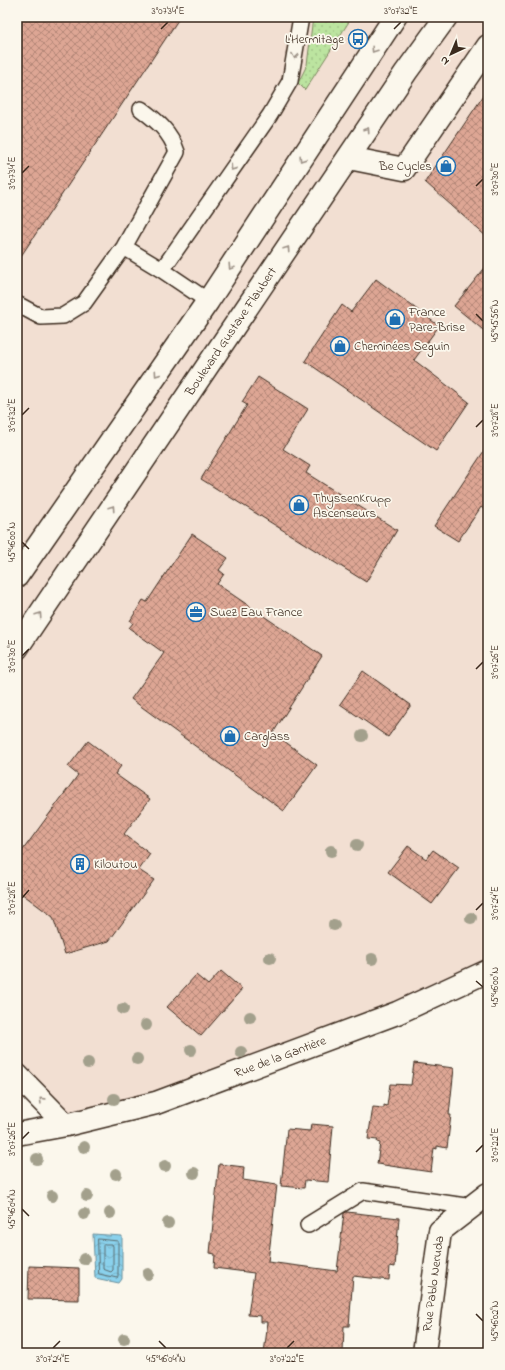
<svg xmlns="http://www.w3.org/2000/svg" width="505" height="1370" viewBox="0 0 505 1370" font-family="'Indie Flower',sans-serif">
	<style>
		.built { fill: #f2dfd2 }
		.grass { fill: url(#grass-dots); stroke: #7c875f }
		.water { fill: url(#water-waves); stroke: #6a8e9a }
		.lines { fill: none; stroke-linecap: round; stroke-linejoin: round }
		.shore { stroke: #5b6d70; stroke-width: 1 }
		.building { fill: url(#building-cross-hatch); stroke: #3b2a1e }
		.service-casing { stroke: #3b2a1e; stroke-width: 18 }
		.minor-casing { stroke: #3b2a1e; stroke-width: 25 }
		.primary-casing { stroke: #3b2a1e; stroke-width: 25 }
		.service { stroke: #fbf7ec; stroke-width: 15 }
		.minor { stroke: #fbf7ec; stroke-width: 22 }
		.primary { stroke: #fbf7ec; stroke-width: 22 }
		.tree { fill: #a3a08c }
		.oneway { stroke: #9b9085 }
		.ticks { fill: none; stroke: #3b2a1e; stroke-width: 1.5 }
		.labels { text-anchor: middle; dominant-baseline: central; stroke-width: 3.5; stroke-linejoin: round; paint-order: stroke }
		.poi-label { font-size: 13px; fill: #3b2a1e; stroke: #fbf7ec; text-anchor: start }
		.street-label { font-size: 13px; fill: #3b2a1e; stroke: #fbf7ec }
		.neatline { fill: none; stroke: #3b2a1e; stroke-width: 1.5 }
		.ticks-label { font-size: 10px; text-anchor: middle; fill: #3b2a1e }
	</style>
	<defs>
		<pattern id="grass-dots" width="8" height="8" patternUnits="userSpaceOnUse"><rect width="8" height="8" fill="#bce4a0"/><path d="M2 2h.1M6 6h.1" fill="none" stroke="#a2c489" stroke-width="1.8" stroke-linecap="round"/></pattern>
		<pattern id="water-waves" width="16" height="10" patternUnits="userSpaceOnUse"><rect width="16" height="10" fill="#8ad1ec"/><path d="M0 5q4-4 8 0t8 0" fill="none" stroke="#78b4ca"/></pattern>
		<pattern id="building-cross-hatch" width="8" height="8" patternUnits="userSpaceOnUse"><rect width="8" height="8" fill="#dda694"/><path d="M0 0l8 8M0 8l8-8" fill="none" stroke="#b48778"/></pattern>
	</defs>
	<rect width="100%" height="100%" fill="#fbf7ec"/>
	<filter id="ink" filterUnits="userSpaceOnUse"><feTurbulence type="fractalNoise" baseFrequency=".025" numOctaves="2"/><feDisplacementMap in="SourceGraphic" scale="8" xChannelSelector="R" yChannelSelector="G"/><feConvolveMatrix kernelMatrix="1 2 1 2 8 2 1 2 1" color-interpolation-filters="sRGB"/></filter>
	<g filter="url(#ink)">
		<path class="built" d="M 17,17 L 488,17 L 488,971 L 66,1125 L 17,1075 Z"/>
		<path class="grass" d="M 313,17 L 352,17 L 305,90 L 298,83 L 307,65 Z"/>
		<path class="water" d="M 93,1234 L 122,1236 L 122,1279 L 119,1283 L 95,1278 Z"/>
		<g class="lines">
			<path class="shore" d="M 98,1239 L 118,1241 L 118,1276 L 117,1278 L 99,1274 Z
				M 105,1244 L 112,1244 L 113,1246 L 113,1270 L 111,1272 L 103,1269 L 103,1246 Z"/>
		</g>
		<path class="building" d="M 17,17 L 180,17 L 17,262 Z
			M 488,89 L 488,238 L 425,182 Z
			M 488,264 L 488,334 L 454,306 Z
			M 376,279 L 439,326 L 414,360 L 469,402 L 436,451 L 305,361 L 342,305 L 351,312 Z
			M 258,377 L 308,409 L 283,449 L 310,466 L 306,473 L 397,530 L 366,582 L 201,479 L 247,405 L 242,402 Z
			M 488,445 L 488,512 L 481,507 L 458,541 L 434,526 Z
			M 192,534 L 228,558 L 219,570 L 224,574 L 217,584 L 322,656 L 273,733 L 317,765 L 284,811 L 131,699 L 164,653 L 129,628 L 133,623 L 130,621 L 143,600 L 147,602 Z
			M 363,671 L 411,705 L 388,737 L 340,704 Z
			M 88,741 L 121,766 L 115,774 L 150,799 L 124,834 L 150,854 L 139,870 L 154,880 L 109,941 L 65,954 L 53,917 L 17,890 L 17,858 L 78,775 L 68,767 Z
			M 408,846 L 426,859 L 433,850 L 459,868 L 432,904 L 388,872 Z
			M 221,971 L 242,989 L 201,1036 L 167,1007 L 196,975 L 208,985 Z
			M 414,1063 L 454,1068 L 449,1115 L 451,1115 L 447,1148 L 437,1146 L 437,1149 L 434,1148 L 431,1172 L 377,1164 L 380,1143 L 377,1142 L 378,1140 L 368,1139 L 373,1107 L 384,1108 L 384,1105 L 387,1106 L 390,1084 L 411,1085 Z
			M 311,1124 L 333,1126 L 328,1182 L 305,1180 L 304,1188 L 281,1186 L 287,1129 L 310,1131 Z
			M 219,1164 L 244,1167 L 243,1180 L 277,1185 L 268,1262 L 337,1271 L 344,1213 L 347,1212 L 399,1218 L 395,1267 L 390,1266 L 389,1280 L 353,1276 L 349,1326 L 344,1326 L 343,1353 L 264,1353 L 268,1322 L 261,1322 L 261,1316 L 248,1315 L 254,1273 L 214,1268 L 215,1254 L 210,1253 Z
			M 29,1266 L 79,1268 L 79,1300 L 28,1299 Z"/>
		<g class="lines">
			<defs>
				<path id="service" d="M 124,247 L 162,270 L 208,301
					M 162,270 L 270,115 L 290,81 L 301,17
					M 17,304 L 41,317 L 63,316 L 84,303 L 124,247 L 177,152 C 170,131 157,121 141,109
					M 308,1225 L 363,1191 L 472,1207"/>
				<g id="minor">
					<path d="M 349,158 L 404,169 L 488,46"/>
					<path d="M 17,1075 L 66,1125"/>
					<path id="s1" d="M 17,1134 L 66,1125 L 156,1103 L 397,1013 L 488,971"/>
					<path id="s2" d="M 424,1353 L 440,1231 L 488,1194"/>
				</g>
				<g id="primary">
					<path d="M 17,576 L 208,301 L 395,17"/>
					<path id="s3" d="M 17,648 L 406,72 L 446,17"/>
				</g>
			</defs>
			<use href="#service" class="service-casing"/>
			<use href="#minor" class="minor-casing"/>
			<use href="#primary" class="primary-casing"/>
			<use href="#service" class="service"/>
			<use href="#minor" class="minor"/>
			<use href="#primary" class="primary"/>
		</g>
		<g class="tree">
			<circle cx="362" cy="736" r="6"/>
			<circle cx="357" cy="845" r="6"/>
			<circle cx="331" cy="851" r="6"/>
			<circle cx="471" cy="918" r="6"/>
			<circle cx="334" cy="925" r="6"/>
			<circle cx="270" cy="958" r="6"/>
			<circle cx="372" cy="959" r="6"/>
			<circle cx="123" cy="1009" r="6"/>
			<circle cx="250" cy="1017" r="6"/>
			<circle cx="146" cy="1025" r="6"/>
			<circle cx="191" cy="1050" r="6"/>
			<circle cx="241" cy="1052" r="6"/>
			<circle cx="137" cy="1059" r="6"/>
			<circle cx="88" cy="1063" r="6"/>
			<circle cx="114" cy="1099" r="6"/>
			<circle cx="84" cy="1147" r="6"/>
			<circle cx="37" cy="1159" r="6"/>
			<circle cx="165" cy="1166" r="6"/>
			<circle cx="194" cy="1173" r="6"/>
			<circle cx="116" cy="1174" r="6"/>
			<circle cx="52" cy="1196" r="6"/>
			<circle cx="87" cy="1196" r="6"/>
			<circle cx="110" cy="1213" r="6"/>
			<circle cx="84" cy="1214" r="6"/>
			<circle cx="168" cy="1223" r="6"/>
			<circle cx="84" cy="1259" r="6"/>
			<circle cx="148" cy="1274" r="6"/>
			<circle cx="124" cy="1339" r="6"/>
		</g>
		<defs><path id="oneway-chevron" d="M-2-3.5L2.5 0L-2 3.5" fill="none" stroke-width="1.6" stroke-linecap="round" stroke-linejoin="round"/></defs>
		<g class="oneway">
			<use href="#oneway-chevron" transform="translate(374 50) rotate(123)"/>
			<use href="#oneway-chevron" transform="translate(295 56) rotate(99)"/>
			<use href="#oneway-chevron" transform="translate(367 130) rotate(-56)"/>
			<use href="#oneway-chevron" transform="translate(302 159) rotate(123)"/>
			<use href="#oneway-chevron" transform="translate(233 168) rotate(125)"/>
			<use href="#oneway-chevron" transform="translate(287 249) rotate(-56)"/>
			<use href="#oneway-chevron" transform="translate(231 267) rotate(123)"/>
			<use href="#oneway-chevron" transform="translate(157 374) rotate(125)"/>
			<use href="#oneway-chevron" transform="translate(112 508) rotate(-56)"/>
			<use href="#oneway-chevron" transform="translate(39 615) rotate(-56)"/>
			<use href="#oneway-chevron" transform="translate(42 1100) rotate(-135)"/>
		</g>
	</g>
	<path class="ticks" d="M 161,29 L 168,22M 394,29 L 401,22M 22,173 L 29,166M 476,186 L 483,179M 476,314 L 483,321M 22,415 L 29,408M 476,427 L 483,420M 22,542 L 29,549M 22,656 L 29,649M 476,669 L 483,662M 22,898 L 29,890M 476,910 L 483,903M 476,981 L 483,987M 22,1139 L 29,1132M 476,1152 L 483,1145M 22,1209 L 29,1216M 476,1314 L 483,1321M 159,1341 L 166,1348M 53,1348 L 60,1341M 287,1348 L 294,1341"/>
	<defs>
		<symbol id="bus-ring" viewBox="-11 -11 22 22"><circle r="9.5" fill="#fbf7ec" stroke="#1f6fb2" stroke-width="1.5"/><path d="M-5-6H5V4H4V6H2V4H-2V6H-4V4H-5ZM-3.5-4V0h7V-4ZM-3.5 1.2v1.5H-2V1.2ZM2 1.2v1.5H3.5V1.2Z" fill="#1f6fb2"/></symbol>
		<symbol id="shop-ring" viewBox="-11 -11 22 22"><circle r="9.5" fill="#fbf7ec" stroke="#1f6fb2" stroke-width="1.5"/><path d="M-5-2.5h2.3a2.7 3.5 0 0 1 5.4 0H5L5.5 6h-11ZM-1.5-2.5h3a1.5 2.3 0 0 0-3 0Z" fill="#1f6fb2"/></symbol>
		<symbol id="office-ring" viewBox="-11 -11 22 22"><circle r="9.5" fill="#fbf7ec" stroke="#1f6fb2" stroke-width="1.5"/><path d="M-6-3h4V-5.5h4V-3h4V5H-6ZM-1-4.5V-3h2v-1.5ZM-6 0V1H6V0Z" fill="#1f6fb2"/></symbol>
		<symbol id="building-ring" viewBox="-11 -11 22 22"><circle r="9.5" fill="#fbf7ec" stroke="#1f6fb2" stroke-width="1.5"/><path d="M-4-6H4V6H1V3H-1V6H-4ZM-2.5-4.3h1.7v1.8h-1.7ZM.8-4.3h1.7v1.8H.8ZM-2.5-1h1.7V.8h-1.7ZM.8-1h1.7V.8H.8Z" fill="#1f6fb2"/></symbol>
	</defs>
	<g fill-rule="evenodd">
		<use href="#bus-ring" x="347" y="28" width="22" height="22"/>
		<use href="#shop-ring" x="435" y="155" width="22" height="22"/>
		<use href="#shop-ring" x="384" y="308" width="22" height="22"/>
		<use href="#shop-ring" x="329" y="335" width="22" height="22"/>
		<use href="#shop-ring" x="288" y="494" width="22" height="22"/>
		<use href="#office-ring" x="185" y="601" width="22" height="22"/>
		<use href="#shop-ring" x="219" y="725" width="22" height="22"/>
		<use href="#building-ring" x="69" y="853" width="22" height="22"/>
	</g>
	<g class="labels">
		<g class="poi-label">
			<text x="344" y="39" text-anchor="end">L'Hermitage</text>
			<text x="432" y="166" text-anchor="end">Be Cycles</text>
			<text x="409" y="312">France<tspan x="409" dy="15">Pare-Brise</tspan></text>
			<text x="354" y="346">Cheminées Seguin</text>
			<text x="313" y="498">ThyssenKrupp<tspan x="313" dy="15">Ascenseurs</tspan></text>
			<text x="210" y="612">Suez Eau France</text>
			<text x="244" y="736">Carglass</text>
			<text x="94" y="864">Kiloutou</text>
		</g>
		<g class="street-label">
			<text stroke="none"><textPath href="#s3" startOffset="382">Boulevard Gustave Flaubert</textPath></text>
			<text stroke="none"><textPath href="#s1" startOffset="275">Rue de la Gantière</textPath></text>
			<text stroke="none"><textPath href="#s2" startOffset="70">Rue Pablo Neruda</textPath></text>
		</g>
	</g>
	<rect width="505" height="1370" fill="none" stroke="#fbf7ec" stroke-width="44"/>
	<g transform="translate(451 54) rotate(224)" stroke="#fbf7ec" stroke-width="3" paint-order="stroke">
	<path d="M0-3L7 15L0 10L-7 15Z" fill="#3b2a1e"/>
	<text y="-6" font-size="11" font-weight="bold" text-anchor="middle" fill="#3b2a1e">N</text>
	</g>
	<rect x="22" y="22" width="461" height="1326" class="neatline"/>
	<g class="ticks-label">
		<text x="168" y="14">3°07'34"E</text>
		<text x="401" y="14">3°07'32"E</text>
		<text transform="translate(11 173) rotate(-90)" y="4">3°07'34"E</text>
		<text transform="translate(494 179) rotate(-90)" y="4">3°07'30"E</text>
		<text transform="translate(494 321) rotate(-90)" y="4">45°45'56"N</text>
		<text transform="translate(11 415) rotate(-90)" y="4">3°07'32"E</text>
		<text transform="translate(494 420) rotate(-90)" y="4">3°07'28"E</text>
		<text transform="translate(11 542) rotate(-90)" y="4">45°46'00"N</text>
		<text transform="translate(11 656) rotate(-90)" y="4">3°07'30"E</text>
		<text transform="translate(494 662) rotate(-90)" y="4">3°07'26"E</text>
		<text transform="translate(11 898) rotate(-90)" y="4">3°07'28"E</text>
		<text transform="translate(494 903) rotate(-90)" y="4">3°07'24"E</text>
		<text transform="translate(494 987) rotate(-90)" y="4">45°46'00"N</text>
		<text transform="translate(11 1139) rotate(-90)" y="4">3°07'26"E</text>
		<text transform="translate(494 1145) rotate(-90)" y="4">3°07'22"E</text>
		<text transform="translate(11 1209) rotate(-90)" y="4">45°46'04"N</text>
		<text transform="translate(494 1321) rotate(-90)" y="4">45°46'02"N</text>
		<text x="53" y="1362">3°07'24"E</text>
		<text x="166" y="1362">45°46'04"N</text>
		<text x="287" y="1362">3°07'22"E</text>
	</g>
</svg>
